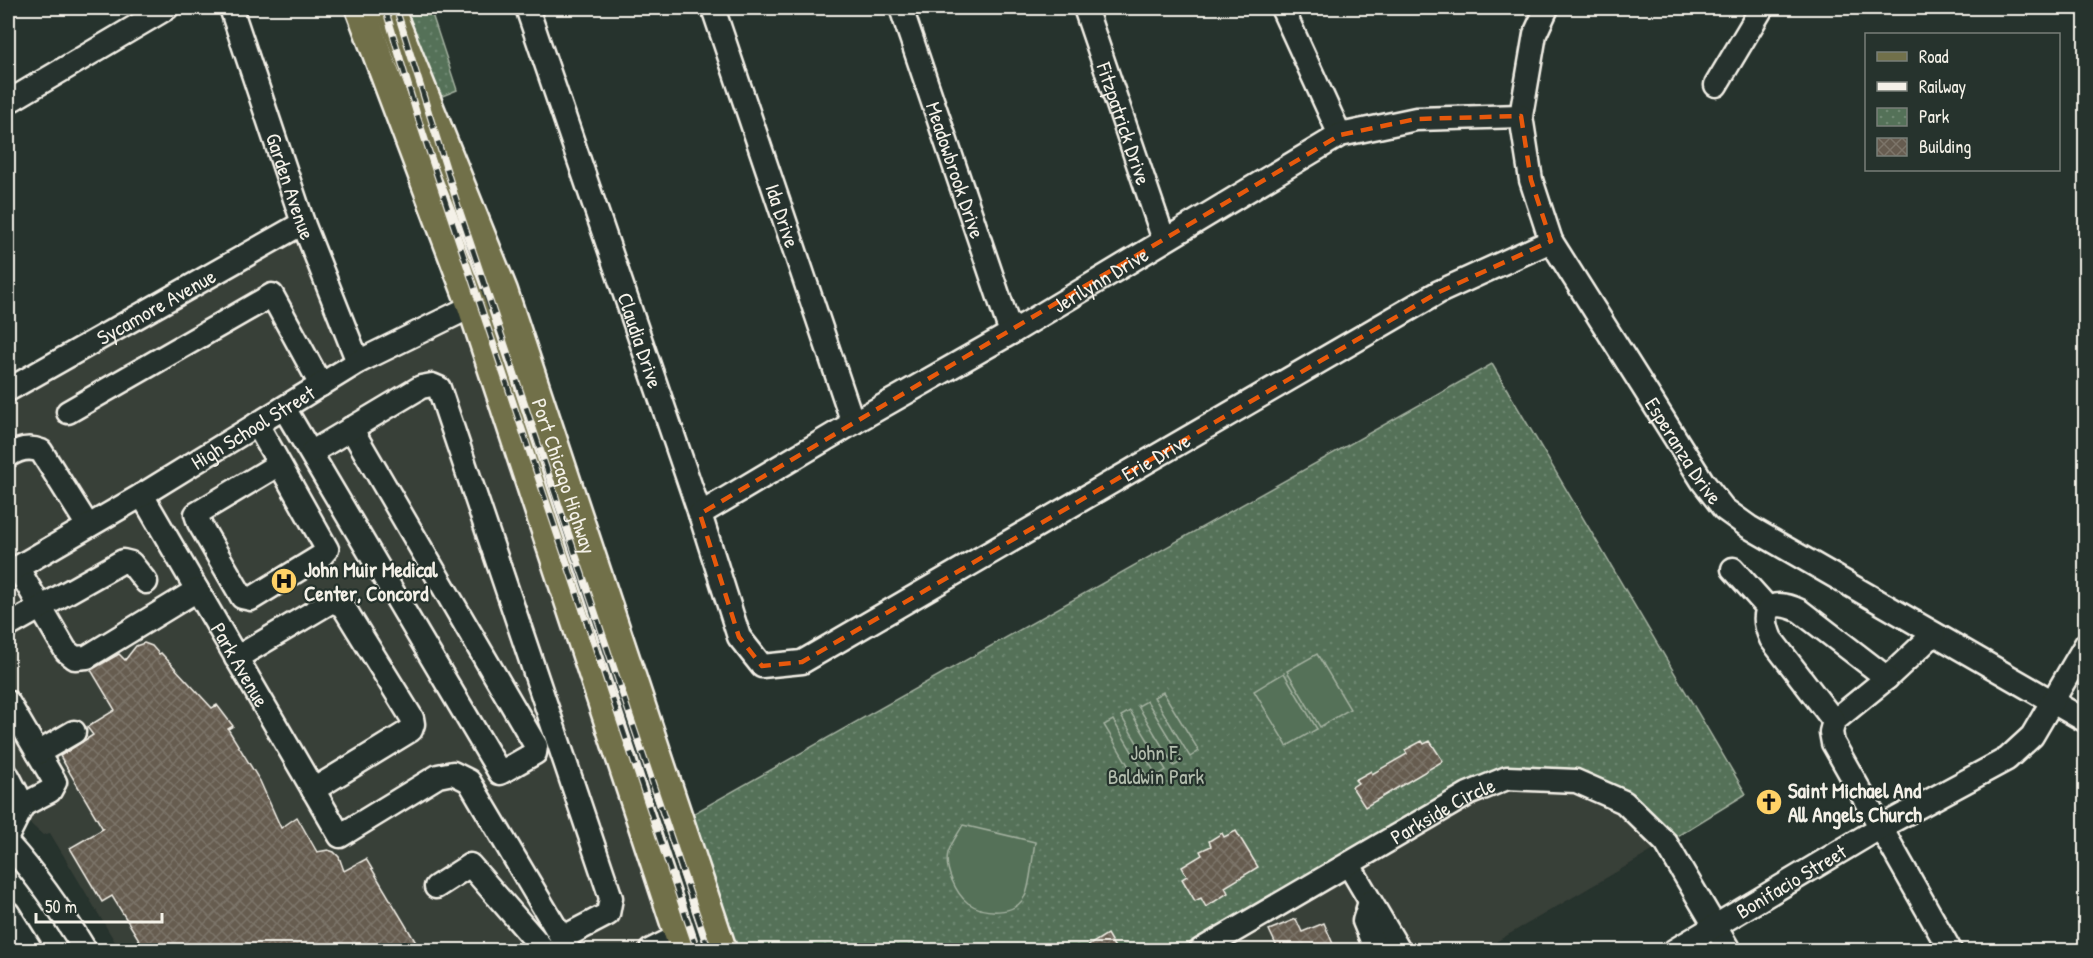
<svg xmlns="http://www.w3.org/2000/svg" width="2093" height="958" viewBox="0 0 2093 958" font-family="'Patrick Hand',sans-serif">
	<style>
		.built { fill: #393f38 }
		.park { fill: url(#park-dots); stroke: #a4b1a0; stroke-width: 1.5 }
		.pitch { fill: #547158; stroke: #a4b1a0; stroke-width: 1.5 }
		.building { fill: url(#building-cross-hatch); stroke: #f4f1e8; stroke-width: 1.5 }
		.lines { fill: none; stroke-linecap: round; stroke-linejoin: round }
		.minor-casing { stroke: #f4f1e8; stroke-width: 27 }
		.major-casing { stroke: #f4f1e8; stroke-width: 33 }
		.minor { stroke: #26332d; stroke-width: 22 }
		.major { stroke: #71704a; stroke-width: 28 }
		.rail-casing { stroke: #f4f1e8; stroke-width: 7 }
		.rail { stroke: #26332d; stroke-width: 4.5; stroke-dasharray: 14; stroke-linecap: butt }
		.marked { fill: none; stroke: #e8590c; stroke-width: 4.5; stroke-dasharray: 12 8; stroke-linejoin: round }
		.labels { text-anchor: middle; dominant-baseline: central; stroke-width: 4.5; stroke-linejoin: round; paint-order: stroke }
		.street-label { font-size: 21px; fill: #f4f1e8; stroke: #26332d }
		.poi-label { font-size: 21px; font-weight: bold; fill: #f4f1e8; stroke: #26332d; text-anchor: start }
		.park-label { font-size: 21px; fill: #b4beae; stroke: #26332d }
	</style>
	<defs>
		<pattern id="park-dots" width="8" height="8" patternUnits="userSpaceOnUse" patternTransform="scale(1.5)"><rect width="8" height="8" fill="#547158"/><path d="M2 2h.1M6 6h.1" fill="none" stroke="#6d8670" stroke-width="1.8" stroke-linecap="round"/></pattern>
		<pattern id="building-cross-hatch" width="8" height="8" patternUnits="userSpaceOnUse" patternTransform="scale(1.5)"><rect width="8" height="8" fill="#665c50"/><path d="M0 0l8 8M0 8l8-8" fill="none" stroke="#7c7469"/></pattern>
	</defs>
	<rect width="100%" height="100%" fill="#26332d"/>
	<filter id="ink" filterUnits="userSpaceOnUse"><feTurbulence type="fractalNoise" baseFrequency=".0167" numOctaves="2"/><feDisplacementMap in="SourceGraphic" scale="12" xChannelSelector="R" yChannelSelector="G"/><feConvolveMatrix kernelMatrix="1 2 1 2 8 2 1 2 1" color-interpolation-filters="sRGB"/></filter>
	<g filter="url(#ink)">
		<path class="built" d="M 303,223 L 359,362 L 472,306 L 684,950 L 120,950 L 50,833 L 43,835 L 8,804 L 8,390 Z
			M 1576,781 L 1666,843 L 1482,950 L 1201,950 L 1468,794 Z
			M 8,888 L 48,950 L 8,950 Z"/>
		<path class="park" d="M 396,8 L 430,8 L 457,90 L 425,103 Z
			M 1492,364 L 1746,794 L 1666,843 L 1624,802 L 1507,778 L 1201,950 L 722,950 L 680,821 Z"/>
		<path class="pitch" d="M 1317,654 L 1350,709 L 1320,727 L 1287,671 Z
			M 1284,673 L 1317,729 L 1287,746 L 1254,691 Z
			M 1163,692 L 1199,751 L 1190,757 L 1154,697 Z
			M 1147,701 L 1183,761 L 1174,766 L 1138,706 Z
			M 1130,711 L 1166,770 L 1157,776 L 1121,716 Z
			M 1113,720 L 1149,780 L 1140,785 L 1104,725 Z
			M 963,825 L 1035,842 C 1033,853 1030,888 1025,896 C 1015,916 984,914 968,903 C 956,894 944,868 948,853 C 951,843 958,834 963,825 Z"/>
		<path class="building" d="M 144,643 L 152,646 L 159,654 L 161,653 L 212,708 L 217,705 L 233,726 L 228,729 L 260,781 L 281,828 L 297,817 L 317,852 L 328,850 L 334,852 L 339,857 L 344,871 L 366,859 L 421,951 L 146,951 L 112,896 L 102,902 L 70,848 L 103,829 L 60,756 L 93,735 L 87,727 L 115,710 L 91,670 L 119,654 L 125,660 L 136,646 Z
			M 1422,741 L 1424,744 L 1430,741 L 1443,761 L 1365,807 L 1352,787 L 1358,783 L 1355,780 L 1371,771 L 1372,774 L 1407,754 L 1405,750 Z
			M 1236,831 L 1258,867 L 1225,887 L 1228,893 L 1206,907 L 1201,898 L 1195,901 L 1182,879 L 1187,876 L 1182,867 L 1202,855 L 1200,851 L 1211,846 L 1209,841 L 1222,833 L 1224,837 Z
			M 1296,919 L 1302,932 L 1324,923 L 1336,951 L 1279,951 L 1269,930 Z
			M 1107,934 L 1117,951 L 1080,951 Z"/>
		<g class="lines">
			<defs>
				<g id="minor">
					<path id="s1" d="M 231,8 L 303,223 L 358,362"/>
					<path id="s2" d="M 527,8 L 700,514 L 739,637 L 762,666 L 802,662 L 1439,292 L 1551,241"/>
					<path id="s3" d="M 713,8 L 853,423"/>
					<path id="s4" d="M 901,8 L 1011,333"/>
					<path id="s5" d="M 1085,8 L 1164,240"/>
					<path d="M 1282,8 L 1340,135"/>
					<path id="s6" d="M 1547,8 L 1535,34 L 1521,116 L 1531,180 L 1551,241 L 1703,482 L 1724,509 L 1749,527 L 2086,721"/>
					<path d="M 1716,85 L 1762,8"/>
					<path d="M 8,102 L 167,8"/>
					<path id="s7" d="M 8,390 L 303,223"/>
					<path d="M 284,408 L 500,773 L 535,753 L 536,746 L 351,428"/>
					<path d="M 68,412 L 272,295 L 321,385"/>
					<path d="M 257,424 L 327,549 L 321,556 L 251,599 L 242,597 L 199,523 L 196,514 L 279,464"/>
					<path d="M 312,452 L 421,387 L 432,385 L 439,388 L 611,898 L 608,914 L 562,938"/>
					<path d="M 8,456 C 18,449 29,446 41,451 L 88,526"/>
					<path id="s8" d="M 142,495 L 340,836 L 438,776 L 453,773 L 469,781 L 569,950"/>
					<path id="s9" d="M 700,514 L 853,423 L 1011,333 L 1340,135 L 1416,119 L 1521,116"/>
					<path d="M 17,567 L 66,651 L 75,658 L 87,657 L 197,590"/>
					<path d="M 1733,569 L 1768,608"/>
					<path id="s10" d="M 8,573 L 142,495 L 358,362 L 503,291"/>
					<path d="M 8,626 L 123,561 L 131,563 L 146,582"/>
					<path d="M 1934,634 L 1887,678 L 1834,721 L 1831,732 L 1833,743 L 1950,950"/>
					<path d="M 236,658 L 332,601 L 343,606 L 412,718 L 413,724 L 411,730 L 313,790"/>
					<path d="M 8,702 L 55,782 L 50,791 L 23,805"/>
					<path d="M 1834,721 L 1771,639 C 1758,609 1770,597 1800,611 L 1887,678"/>
					<path d="M 38,753 L 74,732"/>
					<path d="M 8,776 L 23,805 L 8,835"/>
					<path d="M 8,844 C 38,877 62,912 85,950"/>
					<path d="M 1349,865 L 1399,950"/>
					<path d="M 436,887 L 470,865 L 544,950"/>
					<path d="M 1370,902 L 1364,921 L 1376,950"/>
					<path d="M 8,913 L 31,950"/>
					<path d="M 651,950 L 679,936"/>
					<path id="s11" d="M 1201,950 L 1468,794 L 1507,778 L 1576,781 L 1624,802 L 1666,843 L 1729,950"/>
					<path id="s12" d="M 1675,950 L 1881,827 L 2007,759 L 2032,736 L 2086,644"/>
				</g>
				<g id="major">
					<path d="M 360,8 L 472,306 L 684,950"/>
					<path id="s13" d="M 389,8 L 503,291 L 722,950"/>
				</g>
			</defs>
			<use href="#minor" class="minor-casing"/>
			<use href="#major" class="major-casing"/>
			<use href="#minor" class="minor"/>
			<use href="#major" class="major"/>
			<defs>
				<path id="rail" d="M 385,8 L 418,118 L 449,212 L 697,950
					M 396,8 L 459,209 L 709,950"/>
			</defs>
			<use href="#rail" class="rail-casing"/>
			<use href="#rail" class="rail"/>
		</g>
	</g>
	<path class="marked" d="M 1521,116 L 1531,180 L 1551,241 L 1439,292 L 802,662 L 762,666 L 739,637 L 700,514 L 1340,135 L 1416,119 Z"/>
	<defs>
		<symbol id="hospital-disc" viewBox="-11 -11 22 22"><circle r="9.5" fill="#ffd166" stroke="#26332d"/><path d="M-5-5h3v3.5h4V-5h3V5h-3V1.5h-4V5h-3Z" fill="#111"/></symbol>
		<symbol id="church-disc" viewBox="-11 -11 22 22"><circle r="9.5" fill="#ffd166" stroke="#26332d"/><path d="M-1.2-6h2.4v3.5h3.3v2.4h-3.3V6h-2.4V-.1h-3.3v-2.4h3.3Z" fill="#111"/></symbol>
	</defs>
	<g fill-rule="evenodd">
		<use href="#hospital-disc" x="269" y="566" width="30" height="30"/>
		<use href="#church-disc" x="1754" y="787" width="30" height="30"/>
	</g>
	<g class="labels">
		<g class="street-label">
			<text stroke="none"><textPath href="#s5" startOffset="122">Fitzpatrick Drive</textPath></text>
			<text stroke="none"><textPath href="#s4" startOffset="171">Meadowbrook Drive</textPath></text>
			<text stroke="none"><textPath href="#s1" startOffset="188">Garden Avenue</textPath></text>
			<text stroke="none"><textPath href="#s3" startOffset="219">Ida Drive</textPath></text>
			<text stroke="none"><textPath href="#s9" startOffset="464">Jerilynn Drive</textPath></text>
			<text stroke="none"><textPath href="#s7" startOffset="170">Sycamore Avenue</textPath></text>
			<text stroke="none"><textPath href="#s2" startOffset="351">Claudia Drive</textPath></text>
			<text stroke="none"><textPath href="#s10" startOffset="285">High School Street</textPath></text>
			<text stroke="none"><textPath href="#s6" startOffset="489">Esperanza Drive</textPath></text>
			<text stroke="none"><textPath href="#s2" startOffset="1150">Erie Drive</textPath></text>
			<text stroke="none"><textPath href="#s13" startOffset="500">Port Chicago Highway</textPath></text>
			<text stroke="none"><textPath href="#s8" startOffset="196">Park Avenue</textPath></text>
			<text stroke="none"><textPath href="#s11" startOffset="279">Parkside Circle</textPath></text>
			<text stroke="none"><textPath href="#s12" startOffset="135">Bonifacio Street</textPath></text>
		</g>
		<g class="poi-label">
			<text x="304" y="569">John Muir Medical<tspan x="304" dy="24">Center, Concord</tspan></text>
			<text x="1788" y="790">Saint Michael And<tspan x="1788" dy="24">All Angels Church</tspan></text>
		</g>
		<g class="park-label">
			<text x="1156" y="752">John F.<tspan x="1156" dy="24">Baldwin Park</tspan></text>
		</g>
	</g>
	<rect width="2093" height="958" fill="none" stroke="#26332d" stroke-width="30"/>
	<rect x="15" y="15" width="2063" height="928" fill="none" stroke="#f4f1e8" stroke-width="2" filter="url(#ink)"/>
	<rect x="1865" y="33" width="195" height="138" fill="#26332d" stroke="#787f78" stroke-width="1.5"/>
	<rect x="1877" y="52" width="30" height="9" fill="#71704a" stroke="#787f78" stroke-width="1.5"/>
	<text x="1919" y="63" font-size="18" fill="#f4f1e8">Road</text>
	<rect x="1877" y="82" width="30" height="9" fill="#f4f1e8" stroke="#787f78" stroke-width="1.5"/>
	<text x="1919" y="93" font-size="18" fill="#f4f1e8">Railway</text>
	<rect x="1877" y="108" width="30" height="18" fill="url(#park-dots)" stroke="#787f78" stroke-width="1.5"/>
	<text x="1919" y="123" font-size="18" fill="#f4f1e8">Park</text>
	<rect x="1877" y="138" width="30" height="18" fill="url(#building-cross-hatch)" stroke="#787f78" stroke-width="1.5"/>
	<text x="1919" y="153" font-size="18" fill="#f4f1e8">Building</text>
	<path d="M36 913v9h126v-9" fill="none" stroke="#f4f1e8" stroke-width="3"/>
	<text x="45" y="913" font-size="18" fill="#f4f1e8" stroke="#26332d" stroke-width="4.5" paint-order="stroke">50 m</text>
</svg>
